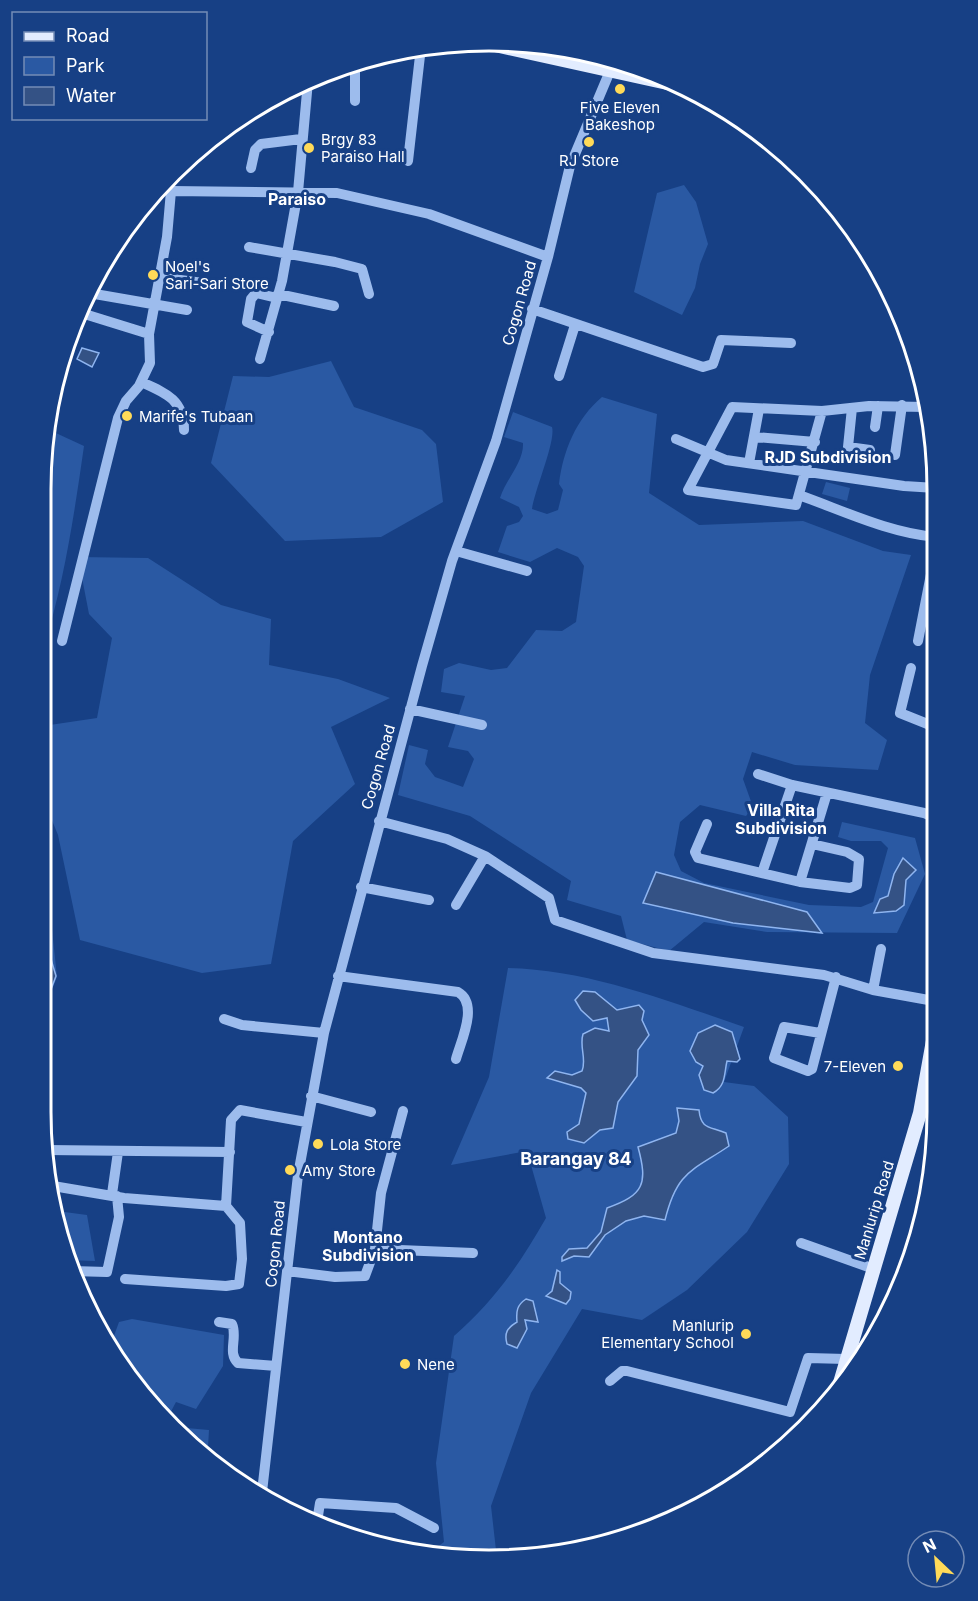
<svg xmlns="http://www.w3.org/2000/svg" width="978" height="1601" viewBox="0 0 978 1601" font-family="Inter,sans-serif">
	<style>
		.green { fill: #2a59a3 }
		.water { fill: #345285; stroke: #8fb5f0; stroke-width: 1.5 }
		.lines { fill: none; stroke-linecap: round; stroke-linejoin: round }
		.minor { stroke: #9dbced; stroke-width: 10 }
		.major { stroke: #e2ecff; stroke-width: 14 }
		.poi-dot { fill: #ffda58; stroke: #174085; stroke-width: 2 }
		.labels { text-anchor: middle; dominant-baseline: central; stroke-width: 6; stroke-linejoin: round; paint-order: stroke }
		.poi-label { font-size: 15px; fill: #fff; stroke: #174085; text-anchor: start }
		.street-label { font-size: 15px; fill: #fff; stroke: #174085 }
		.neighbourhood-label { font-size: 16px; font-weight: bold; fill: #fff; stroke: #174085 }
		.quarter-label { font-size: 18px; font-weight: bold; fill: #fff; stroke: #174085 }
		.rim { fill: none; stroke: #fff; stroke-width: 3 }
	</style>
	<rect width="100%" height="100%" fill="#174085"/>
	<path class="green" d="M 684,185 L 696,202 L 708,244 L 700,264 L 695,288 L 682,315 L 634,292 L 657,193 Z
		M 331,361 L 354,407 L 422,430 L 436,444 L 443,502 L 381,537 L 285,541 L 211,463 L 233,376 L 269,377 Z
		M 602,397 L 657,414 L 649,493 L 699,525 L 803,521 L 883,551 L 911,555 L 870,675 L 865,723 L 887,740 L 878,770 L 795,765 L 752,752 L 743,779 L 753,807 L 746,816 L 700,805 L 680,822 L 674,855 L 681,871 L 704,883 L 809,905 L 861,907 L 873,902 L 888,848 L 881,841 L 851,841 L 838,837 L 842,822 L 915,838 L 925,874 L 897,933 L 767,932 L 704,922 L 669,951 L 627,940 L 621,916 L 567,900 L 571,881 L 470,816 L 398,795 L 409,745 L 428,750 L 425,764 L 435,777 L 463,787 L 474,759 L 468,751 L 448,747 L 465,696 L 441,692 L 444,669 L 459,663 L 491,670 L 507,668 L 536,630 L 562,631 L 576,622 L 584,566 L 578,557 L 557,548 L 530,562 L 498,552 L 507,526 L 519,522 L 523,516 L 519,507 L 500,498 C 506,479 524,462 523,443 L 504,437 L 513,412 L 552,427 C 556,441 535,489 532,509 L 547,514 L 558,510 L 563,490 L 559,484 C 563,451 576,419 602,397 Z
		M 45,428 L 84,446 C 74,516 64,583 43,650 Z
		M 826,482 L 850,488 L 847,501 L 822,494 Z
		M 78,557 L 148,558 L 221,605 L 271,619 L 269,665 L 338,679 L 390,698 L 331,727 L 355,784 L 293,841 L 271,964 L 202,973 L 80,940 L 58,835 L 42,796 L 43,726 L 97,718 L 112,638 L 89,614 Z
		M 42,835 L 57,977 L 41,1017 L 41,993 L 50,975 L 41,956 Z
		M 508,968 C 589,970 668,1001 744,1027 L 724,1082 L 754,1086 L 788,1117 L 789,1164 L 747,1232 L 687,1290 L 642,1320 L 582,1309 L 531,1393 L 491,1506 L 497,1559 L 489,1560 L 432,1551 L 444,1542 L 436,1463 L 454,1336 C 495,1300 519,1265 546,1218 L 527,1151 L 451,1165 L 489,1077 Z
		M 57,1211 L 87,1215 L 95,1261 L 67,1260 Z
		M 132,1319 L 224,1335 L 223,1366 L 196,1409 L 176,1402 L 167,1419 L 133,1385 L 111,1344 L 119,1322 Z
		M 175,1427 L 209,1430 L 208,1447 L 194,1446 Z"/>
	<path class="water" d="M 82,348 L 99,353 L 92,367 L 77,359 Z
		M 903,858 L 916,870 L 906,880 L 904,905 L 896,911 L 874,913 L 880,899 L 888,896 L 894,874 Z
		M 656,872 L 807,912 L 822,933 L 733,923 L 643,903 Z
		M 42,929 L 56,976 L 41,1016 L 41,997 L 51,974 L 41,943 Z
		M 583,991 L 595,992 L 617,1010 L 639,1005 L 644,1011 L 642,1020 L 649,1035 L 638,1050 L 637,1076 L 618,1102 L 613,1128 L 600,1130 L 584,1143 L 568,1139 L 567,1132 L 579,1124 L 586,1093 L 581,1088 L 547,1078 L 555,1071 L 572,1075 L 582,1071 C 587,1059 579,1047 583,1034 L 595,1028 L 609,1031 L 607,1018 L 593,1021 L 581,1010 L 575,1000 Z
		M 715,1025 L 732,1032 L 740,1059 L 737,1062 L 727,1061 C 724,1074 726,1086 713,1093 L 704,1090 L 699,1075 L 703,1066 L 696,1062 L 690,1051 L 698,1033 Z
		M 677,1108 L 699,1110 C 701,1130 710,1126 726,1133 L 729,1146 C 692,1171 677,1171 665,1220 L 644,1216 L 626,1221 L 605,1235 L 589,1257 L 574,1256 L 562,1261 L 562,1257 L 569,1249 L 587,1248 L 601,1232 L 607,1208 C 644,1195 648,1184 638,1147 L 676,1133 L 679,1121 Z
		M 557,1270 L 560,1272 L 560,1283 L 571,1292 L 570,1299 L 566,1304 L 546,1296 L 552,1291 Z
		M 526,1299 L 533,1301 L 538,1322 L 525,1320 L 527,1329 L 517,1348 L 507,1344 C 504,1333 507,1328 517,1322 C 516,1311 517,1305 526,1299 Z"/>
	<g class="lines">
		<path class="minor" d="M 355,62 L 355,101
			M 408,161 L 421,47
			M 251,168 L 255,150 L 261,144 L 301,139
			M 249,247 L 335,262 L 362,269 L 369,294
			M 158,277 L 203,283
			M 89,293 L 187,310
			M 278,294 L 334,306
			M 532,309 L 703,367 L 713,364 L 721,340 L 791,343
			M 78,312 L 149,334
			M 269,332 L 247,322 L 251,299 L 256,293 L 277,298
			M 260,359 L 282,281 L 298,192 L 308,81
			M 559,376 L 575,325
			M 141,382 C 166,393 184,400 184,430
			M 852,408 L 848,447 L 870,450
			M 822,411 L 796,505 L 688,490 L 732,407 L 822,411 L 869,406 L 926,407
			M 875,427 L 878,406
			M 755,437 L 815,442
			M 676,439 L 726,460 L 904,486 L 936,488
			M 895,455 L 902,405
			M 749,463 L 759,409
			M 799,495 C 844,511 889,533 936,537
			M 456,551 L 527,571
			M 62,641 L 118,418 L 126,401 L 139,386 L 150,363 L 149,334 L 167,237 L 171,191 L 337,193 L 429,214 L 548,257
			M 918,641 L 933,564 L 936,504
			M 911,668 L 900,713 L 935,727
			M 410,709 L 482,725
			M 758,774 L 792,785 L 924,813 L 935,818
			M 379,821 L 447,839 L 485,856 L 549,898 L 555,920 L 653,953 L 824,975 L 873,990 L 934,1001
			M 707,824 L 695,852 L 698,858 L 800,882 L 850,888 L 857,885 L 859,859 L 847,852 L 812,844
			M 762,873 L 792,785
			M 800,882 L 827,793
			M 361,887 L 429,900
			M 456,905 L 485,856
			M 338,976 L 458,992 C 479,1004 461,1041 456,1059
			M 873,990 L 881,949
			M 224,1019 L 242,1025 L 324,1033
			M 820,1033 L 784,1027 L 774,1058 L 808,1071 L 812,1069 L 836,977
			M 311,1096 L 371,1112
			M 47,1150 L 230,1152
			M 53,1186 L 124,1198 L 226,1206
			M 112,1194 L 118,1152
			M 801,1243 L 874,1269
			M 375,1249 L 381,1193 L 403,1111
			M 72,1271 L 107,1272 L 119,1217 L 117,1196
			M 287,1271 L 335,1277 L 365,1276 L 375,1249 L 473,1253
			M 125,1279 L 226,1286 L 239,1284 L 242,1259 L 240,1223 L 226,1206 L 231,1120 L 240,1110 L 306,1122
			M 219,1322 L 232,1324 C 238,1337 227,1353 238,1363 L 276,1366
			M 610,1381 L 622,1371 L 627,1371 L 790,1412 L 808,1358 L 846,1359
			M 206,1458 L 206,1455
			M 262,1492 L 298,1175 L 324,1033 L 422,666 L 452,561 L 496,441 L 548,257 L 570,166 L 610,71
			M 317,1522 L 320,1503 L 396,1508 L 434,1528"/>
		<path class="major" d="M 486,43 L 690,88
			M 837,1393 L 920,1113 L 934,1035"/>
	</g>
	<g class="poi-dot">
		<circle cx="620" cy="89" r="6"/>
		<circle cx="589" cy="142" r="6"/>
		<circle cx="309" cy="148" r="6"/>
		<circle cx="153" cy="275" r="6"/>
		<circle cx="127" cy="416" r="6"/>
		<circle cx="898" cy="1066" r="6"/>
		<circle cx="318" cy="1144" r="6"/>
		<circle cx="290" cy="1170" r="6"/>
		<circle cx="746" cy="1334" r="6"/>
		<circle cx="405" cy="1364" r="6"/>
	</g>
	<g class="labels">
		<g class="poi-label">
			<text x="620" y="107" text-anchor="middle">Five Eleven<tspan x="620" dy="17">Bakeshop</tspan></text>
			<text x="321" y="139">Brgy 83<tspan x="321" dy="17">Paraiso Hall</tspan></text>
			<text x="589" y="160" text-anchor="middle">RJ Store</text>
			<text x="165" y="266">Noel's<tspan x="165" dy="17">Sari-Sari Store</tspan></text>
			<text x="139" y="416">Marife's Tubaan</text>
			<text x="886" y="1066" text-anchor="end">7-Eleven</text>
			<text x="330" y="1144">Lola Store</text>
			<text x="302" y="1170">Amy Store</text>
			<text x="734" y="1325" text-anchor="end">Manlurip<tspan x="734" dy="17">Elementary School</tspan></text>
			<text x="417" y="1364">Nene</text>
		</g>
		<g class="street-label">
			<text transform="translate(519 303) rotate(-74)">Cogon Road</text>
			<text transform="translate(378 767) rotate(-74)">Cogon Road</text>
			<text transform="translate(874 1210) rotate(-73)">Manlurip Road</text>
			<text transform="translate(275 1244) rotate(-84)">Cogon Road</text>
		</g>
		<g class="neighbourhood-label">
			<text x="297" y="199">Paraiso</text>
			<text x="828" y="457">RJD Subdivision</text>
			<text x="781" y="810">Villa Rita<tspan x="781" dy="18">Subdivision</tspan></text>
			<text x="368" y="1237">Montano<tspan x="368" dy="18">Subdivision</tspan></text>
		</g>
		<g class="quarter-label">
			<text x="576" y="1158">Barangay 84</text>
		</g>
	</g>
	<path d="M0 0H978V1601H0ZM489 51H489A438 438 0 0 1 927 489V1112A438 438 0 0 1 489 1550H489A438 438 0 0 1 51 1112V489A438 438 0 0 1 489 51Z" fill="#174085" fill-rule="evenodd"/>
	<path class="rim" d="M489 51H489A438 438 0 0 1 927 489V1112A438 438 0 0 1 489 1550H489A438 438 0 0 1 51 1112V489A438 438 0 0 1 489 51Z"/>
	<rect x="12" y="12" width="195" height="108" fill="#174085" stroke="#748cb6" stroke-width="1.5"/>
	<rect x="24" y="32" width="30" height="9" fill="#e2ecff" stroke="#748cb6" stroke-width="1.5"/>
	<text x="66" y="42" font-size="18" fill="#ffffff">Road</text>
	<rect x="24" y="57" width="30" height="18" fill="#2a59a3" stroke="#748cb6" stroke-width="1.5"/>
	<text x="66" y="72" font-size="18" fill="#ffffff">Park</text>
	<rect x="24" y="87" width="30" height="18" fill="#345285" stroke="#748cb6" stroke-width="1.5"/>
	<text x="66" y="102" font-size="18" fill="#ffffff">Water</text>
	<g transform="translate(936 1559) rotate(334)"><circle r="28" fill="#174085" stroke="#748cb6" stroke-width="1.5"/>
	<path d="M0-4.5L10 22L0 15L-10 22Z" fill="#ffda58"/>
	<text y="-9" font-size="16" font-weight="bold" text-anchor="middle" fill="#ffffff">N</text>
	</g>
</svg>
